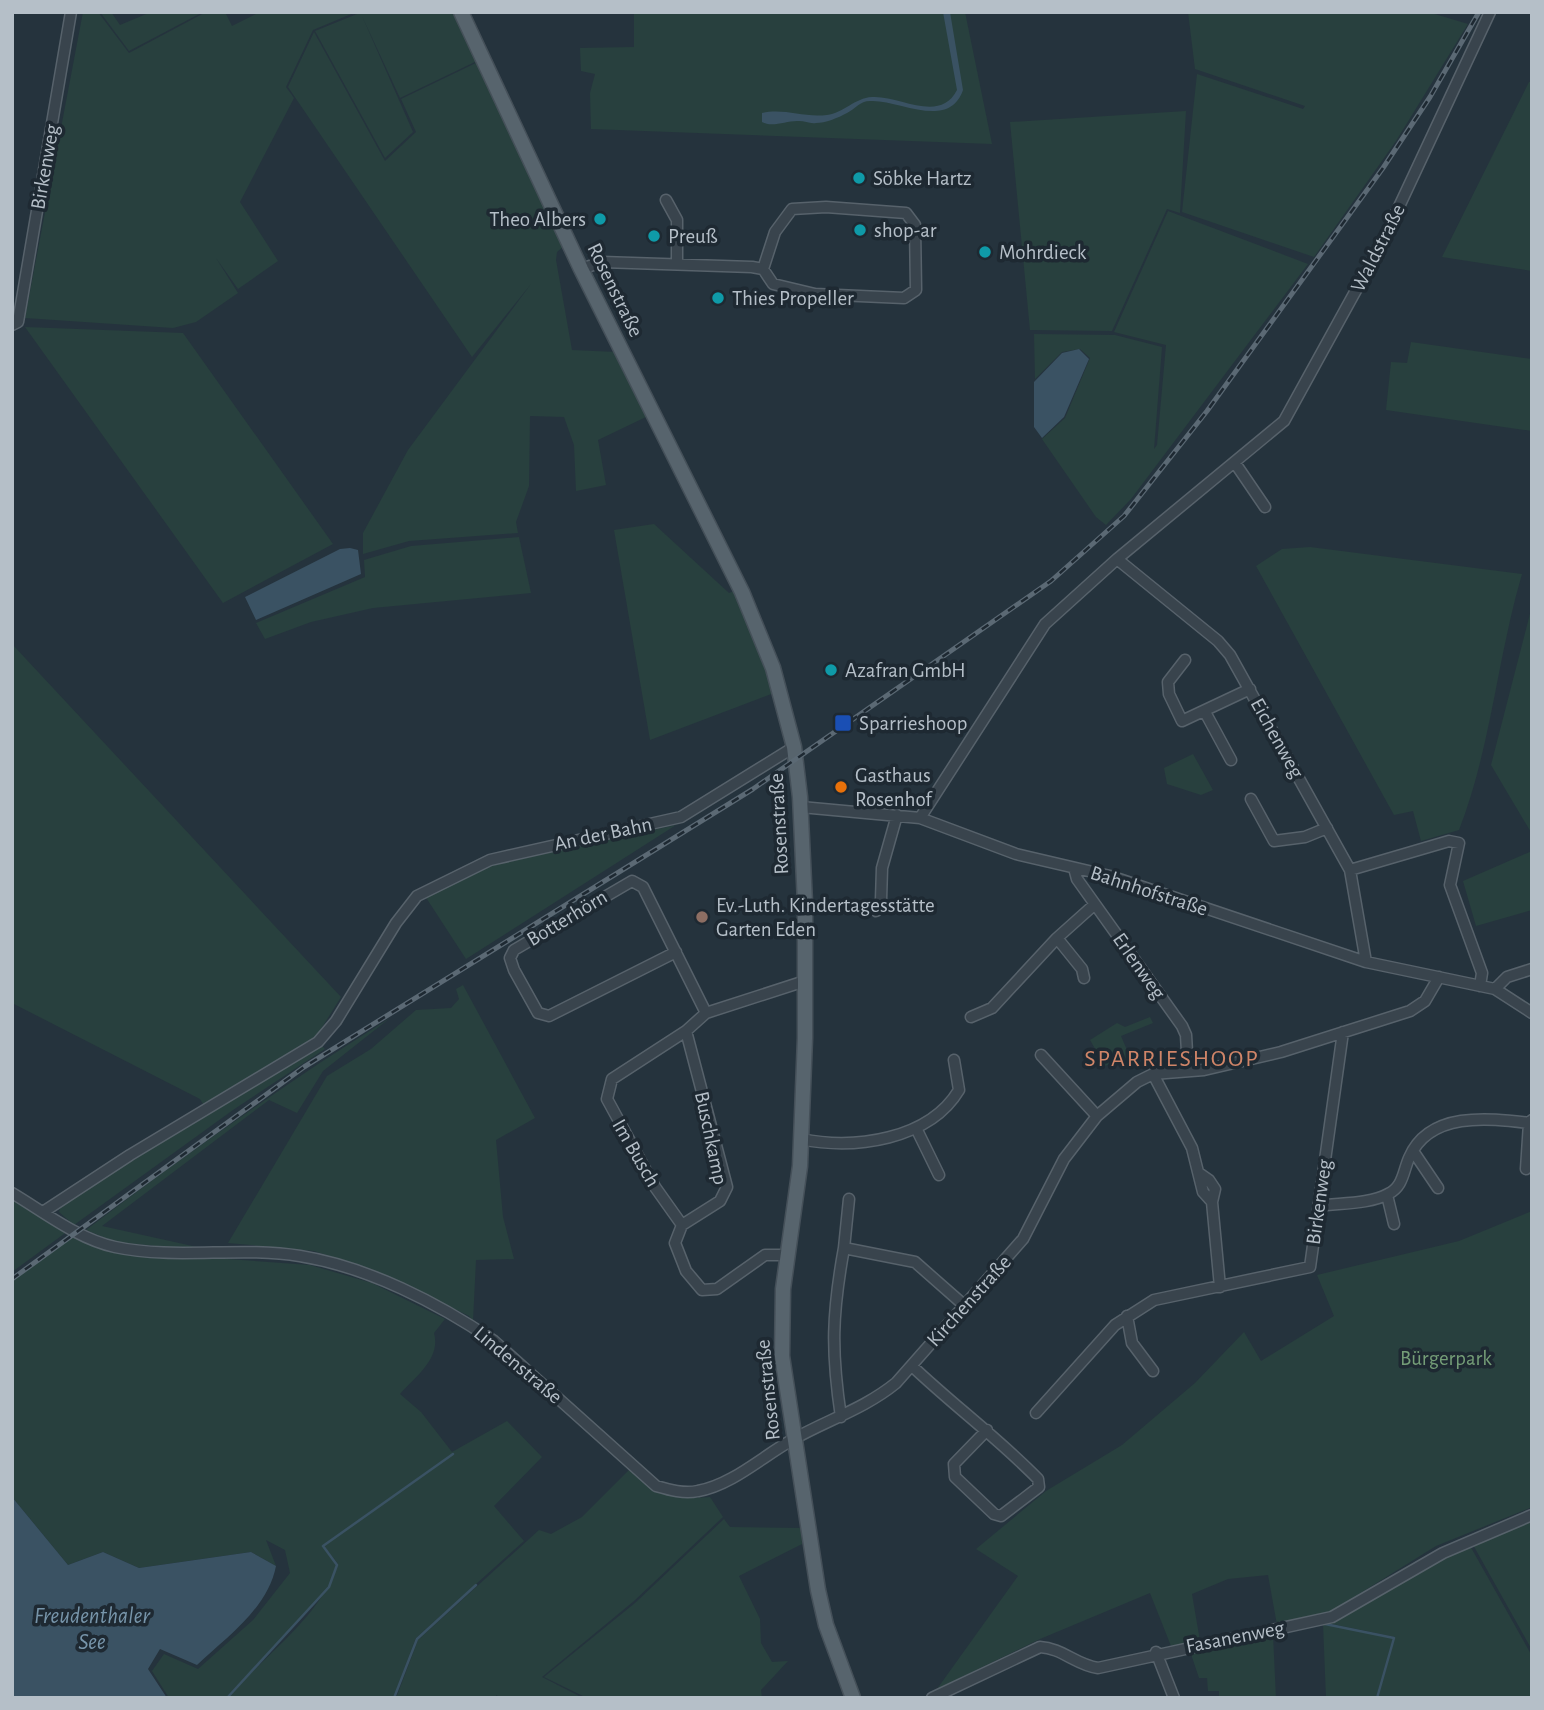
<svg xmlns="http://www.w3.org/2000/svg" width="1544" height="1710" viewBox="0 0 1544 1710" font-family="'Alegreya Sans',sans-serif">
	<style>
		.green { fill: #28403e }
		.water { fill: #3a5263 }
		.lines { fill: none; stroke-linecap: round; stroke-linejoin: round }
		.stream { stroke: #3a5263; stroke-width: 2.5 }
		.minor-casing { stroke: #57626b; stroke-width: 13 }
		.major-casing { stroke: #455059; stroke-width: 17 }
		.minor { stroke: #39444d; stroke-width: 10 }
		.major { stroke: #57646d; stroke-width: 14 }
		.rail-casing { stroke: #5b6974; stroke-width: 5 }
		.rail { stroke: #1e2932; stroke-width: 2.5; stroke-dasharray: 8; stroke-linecap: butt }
		.culture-dot { fill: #0f9aa8; stroke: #1e2932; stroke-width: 2.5 }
		.transit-dot { fill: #1a4fb4; stroke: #1e2932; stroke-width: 2.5 }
		.food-dot { fill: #e8710a; stroke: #1e2932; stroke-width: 2.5 }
		.education-dot { fill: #8d6e63; stroke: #1e2932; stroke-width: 2.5 }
		.labels { text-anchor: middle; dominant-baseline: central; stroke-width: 7; stroke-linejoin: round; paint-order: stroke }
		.street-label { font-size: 21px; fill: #b5bfc8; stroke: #1e2932 }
		.poi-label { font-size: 21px; fill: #b5bfc8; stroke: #1e2932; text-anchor: start }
		.park-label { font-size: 21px; fill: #749d77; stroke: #1e2932 }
		.water-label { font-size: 23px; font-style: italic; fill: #7795aa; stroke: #1e2932 }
		.quarter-label { font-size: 24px; letter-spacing: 2px; fill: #d08568; stroke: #1e2932 }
	</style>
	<rect width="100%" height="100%" fill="#25333d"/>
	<path class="green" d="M 83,12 L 98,12 L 129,53 L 206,12 L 225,12 L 232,26 L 260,12 L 356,12 L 313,30 L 286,87 L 294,98 L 240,202 L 278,261 L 238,289 L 216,258 L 238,293 L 196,322 L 173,328 L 25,318 Z
		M 100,12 L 111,12 L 120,25 L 151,12 L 203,12 L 129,51 Z
		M 362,12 L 452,12 L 479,60 L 400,98 L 362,16 L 413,132 L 385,158 L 315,31 Z
		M 634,12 L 965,12 L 992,144 L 591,129 L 590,93 L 595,74 L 581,71 L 580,48 L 634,47 Z
		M 1188,12 L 1428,12 L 1468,24 L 1396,141 L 1314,257 L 1182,212 L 1197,74 L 1303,109 L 1305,106 L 1195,69 Z
		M 314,32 L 385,161 L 416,132 L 401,99 L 480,61 L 565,245 L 557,252 L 556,260 L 572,350 L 616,352 L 648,416 L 598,440 L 606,485 L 576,491 L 574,445 L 564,417 L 530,416 L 529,486 L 516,522 L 518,533 L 409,541 L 363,554 L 363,533 L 408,450 L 531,284 L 472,357 L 288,87 Z
		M 1529,82 L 1532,82 L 1532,271 L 1442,257 Z
		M 1186,111 L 1180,213 L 1167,209 L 1112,331 L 1030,330 L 1010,122 Z
		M 1168,211 L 1308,264 L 1131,499 L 1106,525 L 1096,517 L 1042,439 L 1065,418 L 1090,358 L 1080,349 L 1062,352 L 1035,379 L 1034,334 L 1115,335 L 1162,347 L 1154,449 L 1157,445 L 1166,345 L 1114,332 Z
		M 25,327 L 183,333 L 333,544 L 223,603 Z
		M 1411,342 L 1532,359 L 1532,431 L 1386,410 L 1391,362 L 1407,363 Z
		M 654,524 L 729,593 L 734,591 L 768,669 L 774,693 L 650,740 L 614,530 Z
		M 519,537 L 531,593 L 373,608 L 311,622 L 265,639 L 256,623 L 365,577 L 364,560 L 411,546 Z
		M 1310,547 L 1522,574 C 1497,659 1491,748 1459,830 L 1421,841 L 1413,811 L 1394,815 L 1256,566 L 1282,549 Z
		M 1532,606 L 1532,834 L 1491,765 Z
		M 12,644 L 341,997 L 316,1037 L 206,1109 L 200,1099 L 12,1003 Z
		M 1193,754 L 1213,790 L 1201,795 L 1167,784 L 1164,768 Z
		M 676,825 L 466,959 L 425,896 L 490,866 Z
		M 1532,851 L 1532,910 L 1476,926 L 1463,881 Z
		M 463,985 L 535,1118 L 496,1140 L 503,1217 L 514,1259 L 476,1260 L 473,1321 L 469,1316 L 378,1272 L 314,1251 L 228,1243 L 327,1076 L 371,1049 L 416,1010 L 451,1008 L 459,999 L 456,989 Z
		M 1150,1017 L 1153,1023 L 1121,1036 L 1130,1057 L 1105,1066 L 1090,1040 L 1117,1023 L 1125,1027 Z
		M 390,1018 L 323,1071 L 297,1113 L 269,1100 L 102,1226 L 197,1247 L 187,1249 L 115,1242 L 86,1230 C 185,1155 284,1084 390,1018 Z
		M 319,1043 L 325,1049 L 233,1110 L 74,1225 L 59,1212 L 62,1202 Z
		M 12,1197 L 68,1231 L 12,1272 Z
		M 1532,1211 L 1532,1507 L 1436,1546 L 1330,1612 L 1277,1625 L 1268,1575 L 1228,1579 L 1192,1594 L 1200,1641 L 1171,1646 L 1150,1593 L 1040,1639 L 937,1689 L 1018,1576 L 976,1549 L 1046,1491 L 1122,1445 L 1195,1383 L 1244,1332 L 1261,1361 L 1334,1316 L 1317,1275 L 1459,1241 Z
		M 74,1235 L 78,1240 L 116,1251 L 310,1265 L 372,1283 L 445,1319 L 434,1333 C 441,1359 416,1376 400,1394 L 421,1412 L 452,1452 L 507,1421 L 542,1457 L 494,1506 L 524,1541 L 416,1638 L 393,1698 L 228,1698 C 265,1654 319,1619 338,1564 L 324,1546 L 453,1453 L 322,1546 L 336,1565 L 329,1587 L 226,1698 L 169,1698 L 152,1671 L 164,1654 L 198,1669 L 253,1620 L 290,1573 L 285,1550 L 266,1540 L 276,1566 L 251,1552 L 139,1568 L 103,1552 L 68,1565 L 12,1497 L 12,1281 Z
		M 629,1470 C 657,1491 674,1500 710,1497 L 723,1517 L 634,1601 L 542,1677 L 583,1698 L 502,1698 L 496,1695 L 497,1698 L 396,1698 L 418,1640 L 539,1530 L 551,1534 L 582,1517 Z
		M 724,1519 L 730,1527 L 801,1528 L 802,1544 L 739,1576 L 760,1619 L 761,1643 L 772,1662 L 788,1661 L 761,1690 L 762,1698 L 587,1698 L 544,1677 L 635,1603 Z
		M 1532,1519 L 1532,1650 L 1472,1543 Z
		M 1469,1544 L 1532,1656 L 1532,1698 L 1378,1698 L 1395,1637 L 1327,1623 Z
		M 1323,1624 L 1393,1638 L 1376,1698 L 1326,1698 Z
		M 1273,1634 L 1276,1698 L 1219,1698 L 1219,1691 L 1208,1691 L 1207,1678 L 1199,1678 L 1190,1651 Z"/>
	<path class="water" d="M 943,12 L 950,12 L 963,90 C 949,131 898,99 870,101 C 860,101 855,109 847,113 C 838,118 825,123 816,123 C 810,124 805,121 799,121 C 787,120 773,128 762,122 L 762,113 C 785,108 803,118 827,115 C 843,113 855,98 872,97 C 899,95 940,124 957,90 Z
		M 1079,349 L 1089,359 L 1064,417 L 1042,438 L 1034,427 L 1034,382 L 1062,353 Z
		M 350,548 L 358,550 L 361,574 L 256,620 L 245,597 L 340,549 Z
		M 12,1497 L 68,1565 L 103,1552 L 139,1568 L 251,1552 L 276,1566 C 268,1608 227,1637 197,1665 L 160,1649 L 148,1669 L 167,1698 L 12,1698 Z"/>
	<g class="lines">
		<path class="stream" d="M 1325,1624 L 1394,1638 L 1377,1698
			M 227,1698 L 329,1587 L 337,1565 L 323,1546 L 453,1454
			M 394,1698 L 417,1639 L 476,1585"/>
		<defs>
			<path id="minor" d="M 666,200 L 677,220 L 677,263
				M 581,269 L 602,262 L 752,267 L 763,269 L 773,284 L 815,294 L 904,298 L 916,290 L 915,225 L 906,213 L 826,207 L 792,209 L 775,232 L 763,269
				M 12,325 L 18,322 L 71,12
				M 1235,463 L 1265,507
				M 1117,559 L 1218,641 L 1230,655 L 1350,870 L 1366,962
				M 1185,660 L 1168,682 L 1169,694 L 1182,721 L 1250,689
				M 1205,712 L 1231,760
				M 1251,799 L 1274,841 L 1305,837 L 1327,828
				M 801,807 L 920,818 L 1016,854 L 1110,876 L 1366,962 L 1495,989 L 1532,1013
				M 920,818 L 1045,624 L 1117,559 L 1284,421 L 1382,243 L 1490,12
				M 1074,868 L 1077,879 L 1182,1026 L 1186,1035 L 1188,1069
				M 1350,870 L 1449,841 L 1459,843 L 1450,885 L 1482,973 L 1480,986
				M 876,911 L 881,900 L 882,868 L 897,815
				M 1057,938 L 1082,969 L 1084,978
				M 676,952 L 549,1016 L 538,1013 L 514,970 L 510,958 L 514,950 L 632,881 L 643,887 L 706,1013
				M 1495,989 L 1507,977 L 1532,969
				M 971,1017 L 992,1008 L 1057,938 L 1095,904
				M 1041,1055 L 1097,1116
				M 1153,1074 L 1192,1148 L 1203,1192 L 1212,1202 L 1220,1287
				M 916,1128 L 939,1175
				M 801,1139 C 854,1150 929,1140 959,1090 L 954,1060
				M 1413,1151 L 1438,1188
				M 1526,1169 L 1529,1123
				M 1199,1173 L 1209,1180 L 1215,1189 L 1212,1202
				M 12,1193 C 44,1212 78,1239 115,1247 C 176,1260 239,1246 300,1256 C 368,1267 438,1303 494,1341 L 656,1486 C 670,1490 684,1494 698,1491 C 732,1485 763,1456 792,1440 C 827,1420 864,1409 896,1383 L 1023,1239 L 1064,1159 L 1097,1116 L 1137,1082 L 1153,1074 L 1204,1070 L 1281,1052 L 1410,1011 L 1425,1001 L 1439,977
				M 1387,1195 L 1394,1224
				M 1319,1206 C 1340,1203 1370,1204 1388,1194 C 1403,1187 1403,1172 1409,1158 C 1429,1111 1488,1118 1529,1123 L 1532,1120
				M 43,1212 L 130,1155 L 318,1042 L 336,1021 L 396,923 L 417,896 L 490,860 L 681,817 L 794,747
				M 682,1225 L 720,1201 L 727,1187 L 686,1031
				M 844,1248 L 849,1199
				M 788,1255 L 765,1255 L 717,1289 L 702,1290 L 686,1271 L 675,1243 L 682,1225 L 655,1187 L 607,1099 L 612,1079 L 686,1031 L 706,1013 L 805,981
				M 1127,1316 L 1132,1343 L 1153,1371
				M 912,1366 C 953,1405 998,1438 1038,1479 L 1039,1487 L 1001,1516 L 994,1514 L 955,1477 L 954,1464 L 987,1430
				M 1036,1413 L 1115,1325 L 1154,1300 L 1310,1267 L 1343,1032
				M 841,1417 C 831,1351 832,1314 844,1248 L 915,1262 L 965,1306
				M 1156,1652 L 1174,1698
				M 932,1698 L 1040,1647 C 1062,1648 1076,1665 1098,1668 L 1332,1617 L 1443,1553 L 1532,1515"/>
			<path id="major" d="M 461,12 L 581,269 L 742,592 L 773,668 L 794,747 L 800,797 L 805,903 L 805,1038 L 800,1166 L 783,1289 L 782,1356 L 818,1590 L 826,1625 L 853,1698"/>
		</defs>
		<use href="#minor" class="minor-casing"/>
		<use href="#major" class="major-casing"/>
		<use href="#minor" class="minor"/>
		<use href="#major" class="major"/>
		<defs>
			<path id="rail" d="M 12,1279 L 304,1067 L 753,789 L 1051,581 L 1124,516 L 1207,411 L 1383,168 L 1430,97 L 1479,12"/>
		</defs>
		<use href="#rail" class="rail-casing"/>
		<use href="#rail" class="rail"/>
	</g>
	<g class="culture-dot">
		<circle cx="859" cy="178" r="7"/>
		<circle cx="600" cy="219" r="7"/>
		<circle cx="860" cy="230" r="7"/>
		<circle cx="654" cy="236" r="7"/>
		<circle cx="985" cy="252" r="7"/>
		<circle cx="718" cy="298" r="7"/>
		<circle cx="831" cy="670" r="7"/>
	</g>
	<rect class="transit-dot" x="834" y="714" width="18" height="18" rx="3.5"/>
	<circle class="food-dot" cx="841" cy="787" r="7"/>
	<circle class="education-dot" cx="702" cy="917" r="7"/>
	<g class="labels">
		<g class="street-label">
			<text transform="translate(45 167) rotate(-80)">Birkenweg</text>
			<text transform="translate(1378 248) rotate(-63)">Waldstraße</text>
			<text transform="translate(615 290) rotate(64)">Rosenstraße</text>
			<text transform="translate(1277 738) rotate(61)">Eichenweg</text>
			<text transform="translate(779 824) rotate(-93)">Rosenstraße</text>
			<text transform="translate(603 834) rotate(-12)">An der Bahn</text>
			<text transform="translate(1149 891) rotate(18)">Bahnhofstraße</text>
			<text transform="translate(567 918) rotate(-31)">Botterhörn</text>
			<text transform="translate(1139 966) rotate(55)">Erlenweg</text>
			<text transform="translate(711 1138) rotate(78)">Buschkamp</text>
			<text transform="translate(636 1153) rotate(60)">Im Busch</text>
			<text transform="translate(1319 1202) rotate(-82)">Birkenweg</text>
			<text transform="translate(969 1301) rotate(-48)">Kirchenstraße</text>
			<text transform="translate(518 1365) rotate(40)">Lindenstraße</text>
			<text transform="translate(768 1390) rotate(-96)">Rosenstraße</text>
			<text transform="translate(1235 1637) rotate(-11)">Fasanenweg</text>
		</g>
		<g class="poi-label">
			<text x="873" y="178">Söbke Hartz</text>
			<text x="586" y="219" text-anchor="end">Theo Albers</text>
			<text x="874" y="230">shop-ar</text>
			<text x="668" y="236">Preuß</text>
			<text x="999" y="252">Mohrdieck</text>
			<text x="732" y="298">Thies Propeller</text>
			<text x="845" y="670">Azafran GmbH</text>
			<text x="859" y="723">Sparrieshoop</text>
			<text x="855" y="775">Gasthaus<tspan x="855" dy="24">Rosenhof</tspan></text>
			<text x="716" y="905">Ev.-Luth. Kindertagesstätte<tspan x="716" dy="24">Garten Eden</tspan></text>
		</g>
		<g class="park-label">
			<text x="1446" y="1358">Bürgerpark</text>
		</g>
		<g class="water-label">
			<text x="92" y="1616">Freudenthaler<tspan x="92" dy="26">See</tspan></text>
		</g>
		<g class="quarter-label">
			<text x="1172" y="1059">SPARRIESHOOP</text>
		</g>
	</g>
	<rect width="1544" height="1710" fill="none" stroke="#b5bfc8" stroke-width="28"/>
</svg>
